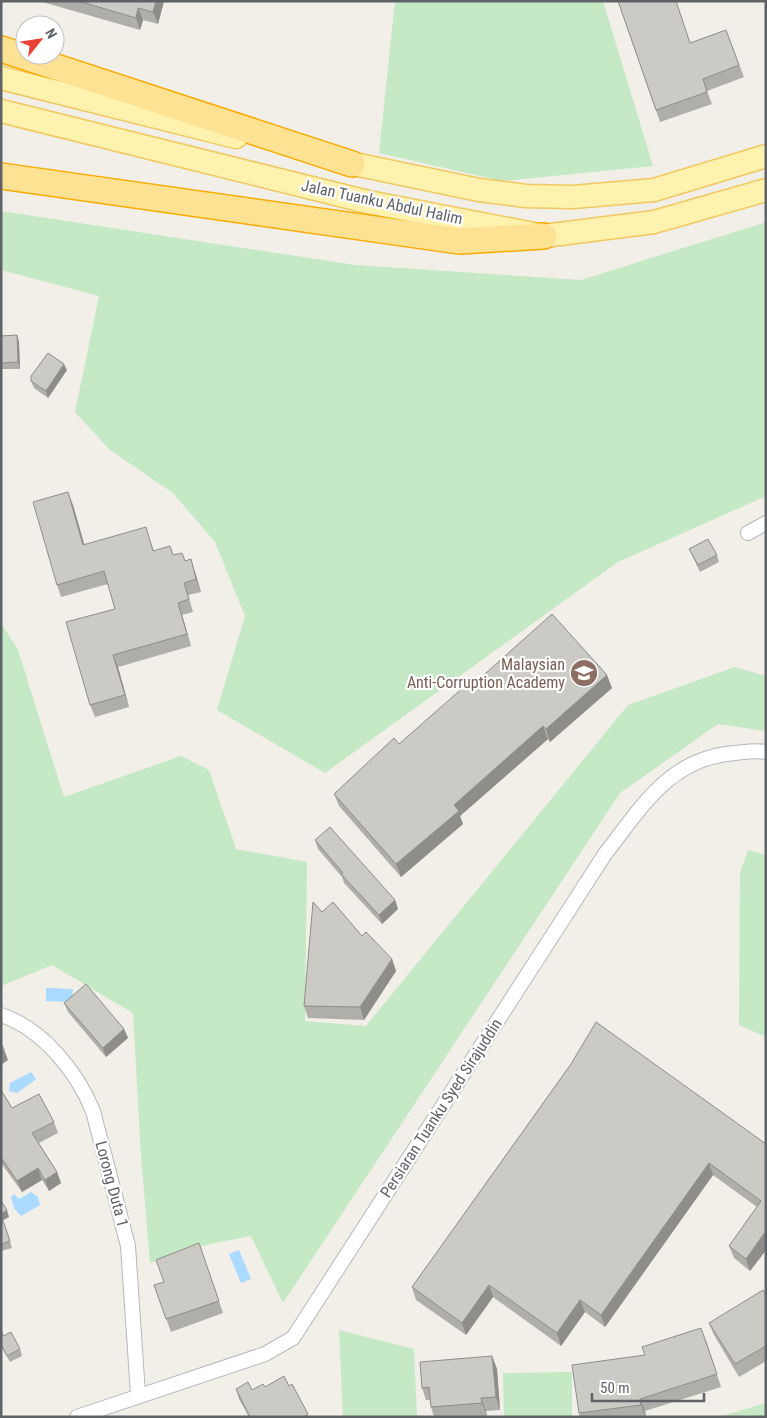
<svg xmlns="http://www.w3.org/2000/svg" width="767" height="1418" viewBox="0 0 767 1418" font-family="'Roboto Condensed',sans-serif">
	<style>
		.green { fill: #c5e8c5 }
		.water { fill: #aadaff }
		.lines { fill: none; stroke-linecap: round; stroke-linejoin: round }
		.street-casing { stroke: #b5b8bc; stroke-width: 16 }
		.primary-casing { stroke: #f2c960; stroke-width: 25 }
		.highway-casing { stroke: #f9ab00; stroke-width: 28 }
		.street { stroke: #fff; stroke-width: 14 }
		.primary { stroke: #fff2af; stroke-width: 22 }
		.highway { stroke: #fde293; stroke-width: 25 }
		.wall { fill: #afaea9 }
		.shaded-wall { fill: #8f8d8a }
		.building { fill: #cccac5; stroke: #8f8d8a }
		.labels { text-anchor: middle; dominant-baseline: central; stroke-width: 4.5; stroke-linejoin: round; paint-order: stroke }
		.street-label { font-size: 16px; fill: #5f6368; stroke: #fff }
		.education-label { font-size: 16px; fill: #785e54; stroke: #fff; text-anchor: end }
	</style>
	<rect width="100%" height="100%" fill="#f1efe8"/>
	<path class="green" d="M 395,1 L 603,1 L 653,166 L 502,181 L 379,153 Z
		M 1,211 L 355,265 L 581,280 L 766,222 L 766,496 L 618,562 L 325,773 L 217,710 L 245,616 L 215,542 L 173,493 L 110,450 L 75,412 L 99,296 L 1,270 Z
		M 1,623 L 18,650 L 64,797 L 181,756 L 209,770 L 236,849 L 307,862 L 305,1021 L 366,1026 L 628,705 L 735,667 L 766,676 L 766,731 L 718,724 L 620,793 L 283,1303 L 251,1236 L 210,1244 L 150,1263 L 141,1156 L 133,1013 L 52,965 L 1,986 Z
		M 748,850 L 766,855 L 766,1037 L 739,1025 L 740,873 Z
		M 339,1330 L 414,1349 L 417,1417 L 343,1417 Z
		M 572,1372 L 572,1417 L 504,1417 L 503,1373 Z
		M 766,1403 L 766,1417 L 719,1417 Z"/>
	<path class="water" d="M 46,988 L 73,989 L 72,1002 L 46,1001 Z
		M 31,1072 L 36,1079 L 17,1093 L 9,1091 L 10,1083 Z
		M 31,1192 L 38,1197 L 40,1205 L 21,1216 L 14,1208 L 11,1197 L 14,1194 L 19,1199 Z
		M 239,1250 L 251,1279 L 241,1283 L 229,1254 Z"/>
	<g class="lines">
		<defs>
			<path id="street" d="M 748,533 L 766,523
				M 1,1015 C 43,1029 77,1072 93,1111 L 128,1246 L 138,1394
				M 77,1417 L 265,1354 L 293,1338 L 605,854 C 642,807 669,758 735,753 C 745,752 756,750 766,752"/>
			<path id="primary" d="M 1,78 L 236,137
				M 1,111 L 368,202 L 544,236 L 654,222 L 766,190
				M 335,160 L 479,190 L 526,196 L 573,197 L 654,190 L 766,156"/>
			<path id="highway" d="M 1,49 L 352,164
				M 1,176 L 459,241 L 544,236"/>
		</defs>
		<use href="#street" class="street-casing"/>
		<use href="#primary" class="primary-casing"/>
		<use href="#highway" class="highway-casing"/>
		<use href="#street" class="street"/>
		<use href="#primary" class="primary"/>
		<use href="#highway" class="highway"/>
	</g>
	<path class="wall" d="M 39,1 L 164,1 L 158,24 L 143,20 L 140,30 Z
		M 618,1 L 690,43 L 726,30 L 744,77 L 707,91 L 712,104 L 660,122 Z
		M 17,335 L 19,342 L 20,369 L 1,369 L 1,336 Z
		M 67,370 L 48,398 L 34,388 L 31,381 Z
		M 73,505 L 84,545 L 150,540 L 154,551 L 173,555 L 185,561 L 195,572 L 201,592 L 188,595 L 193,612 L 182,615 L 191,646 L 118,667 L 129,707 L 95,717 L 90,705 L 115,609 L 108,584 L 61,597 L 57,585 Z
		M 689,549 L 717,555 L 719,562 L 700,572 L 692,555 Z
		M 477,681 L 612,688 L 550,742 L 548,739 L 460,816 L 463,824 L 401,877 L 339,806 L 334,794 L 399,744 Z
		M 315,840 L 395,900 L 398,909 L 382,924 L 344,883 L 342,877 L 318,849 Z
		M 322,912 L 392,959 L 396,971 L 364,1020 L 308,1018 L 304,1006 Z
		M 64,1003 L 124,1029 L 128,1038 L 106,1057 L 68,1012 Z
		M 571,1064 L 766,1144 L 766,1250 L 750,1271 L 734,1258 L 729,1246 L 757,1207 L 713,1175 L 605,1327 L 585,1312 L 561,1346 L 493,1297 L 466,1335 L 416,1300 L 412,1287 Z
		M 1,1090 L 12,1108 L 54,1122 L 58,1133 L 39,1143 L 57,1172 L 61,1183 L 49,1191 L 42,1180 L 22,1192 L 1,1163 Z
		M 1,1201 L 9,1217 L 3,1220 L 12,1248 L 1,1251 Z
		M 199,1243 L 223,1313 L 171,1332 L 154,1285 L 164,1282 Z
		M 766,1296 L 766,1361 L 739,1377 L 714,1335 L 709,1323 Z
		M 1,1328 L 4,1336 L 20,1349 L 22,1356 L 10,1362 L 1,1346 Z
		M 706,1340 L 721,1387 L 645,1411 L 646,1417 L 580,1417 L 579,1413 L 645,1355 Z
		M 492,1356 L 497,1369 L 500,1410 L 486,1411 L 487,1416 L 476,1417 L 434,1417 L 431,1407 L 430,1400 L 426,1400 L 422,1388 Z
		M 289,1386 L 309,1417 L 249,1417 L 239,1399 L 236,1389 L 252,1390 L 265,1387 Z"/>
	<path class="shaded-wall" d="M 156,1 L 164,1 L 158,24 L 153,12 Z
		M 138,8 L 143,20 L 140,30 L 136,18 Z
		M 17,335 L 19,342 L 20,369 L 18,362 Z
		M 64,364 L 67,370 L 48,398 L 46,391 Z
		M 68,492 L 73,505 L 88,557 L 83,545 Z
		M 191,559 L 195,572 L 201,592 L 196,579 Z
		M 178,603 L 182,615 L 191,646 L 187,634 Z
		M 113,655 L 118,667 L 129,707 L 125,695 Z
		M 607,675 L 612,688 L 550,742 L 546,729 Z
		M 543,726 L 548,739 L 460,816 L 463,824 L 401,877 L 396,864 L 454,805 Z
		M 395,900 L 398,909 L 382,924 L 379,915 Z
		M 392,959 L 396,971 L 364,1020 L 360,1007 Z
		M 124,1029 L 128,1038 L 106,1057 L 103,1048 Z
		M 4,1049 L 8,1060 L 1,1065 L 1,1051 Z
		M 709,1163 L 713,1175 L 605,1327 L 601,1315 Z
		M 38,1168 L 42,1180 L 22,1192 L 17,1181 Z
		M 57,1172 L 61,1183 L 49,1191 L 45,1180 Z
		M 7,1210 L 9,1217 L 3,1220 L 12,1248 L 3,1220 L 1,1222 L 1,1214 Z
		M 766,1231 L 766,1250 L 750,1271 L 746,1259 Z
		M 489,1285 L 493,1297 L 466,1335 L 462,1323 Z
		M 580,1300 L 585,1312 L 561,1346 L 557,1333 Z
		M 492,1356 L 497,1369 L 500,1410 L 496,1397 Z
		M 481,1398 L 486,1411 L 487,1416 L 482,1403 Z
		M 640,1399 L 645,1411 L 646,1417 L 641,1405 Z"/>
	<path class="building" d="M 78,1 L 156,1 L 153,12 L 138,8 L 136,18 Z
		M 618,1 L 676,1 L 690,43 L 726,30 L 739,65 L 703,79 L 707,92 L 656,110 Z
		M 17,335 L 18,362 L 1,363 L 1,336 Z
		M 48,353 L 64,364 L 46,391 L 31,381 L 31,376 Z
		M 68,492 L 83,545 L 146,527 L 153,551 L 170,546 L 173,555 L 182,553 L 185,561 L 191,559 L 196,579 L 184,583 L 189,599 L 178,603 L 187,634 L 113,655 L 125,695 L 90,705 L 66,622 L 115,609 L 104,571 L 57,585 L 33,502 Z
		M 708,539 L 717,555 L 698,565 L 689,549 Z
		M 552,614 L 607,675 L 546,729 L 543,726 L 454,805 L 459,811 L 396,864 L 334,794 L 394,738 L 399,744 L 474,678 L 477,681 Z
		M 330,827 L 395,900 L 379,915 L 341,874 L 343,873 L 315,840 Z
		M 313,902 L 322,912 L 333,902 L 362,936 L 366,932 L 392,959 L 360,1007 L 304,1006 Z
		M 86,984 L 124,1029 L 103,1048 L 64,1003 Z
		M 596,1022 L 766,1144 L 766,1231 L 746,1259 L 729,1246 L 761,1201 L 709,1163 L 601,1315 L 580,1300 L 557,1333 L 489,1285 L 462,1323 L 412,1287 L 571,1064 Z
		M 1,1044 L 4,1049 L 1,1051 Z
		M 1,1090 L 12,1108 L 39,1094 L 54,1122 L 32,1133 L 57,1172 L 45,1180 L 38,1168 L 17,1181 L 1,1157 Z
		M 1,1201 L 7,1210 L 1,1214 Z
		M 1,1218 L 2,1218 L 10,1241 L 1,1244 Z
		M 199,1243 L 219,1301 L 166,1319 L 154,1285 L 164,1282 L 156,1260 Z
		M 763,1290 L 766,1296 L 766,1346 L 735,1364 L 709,1323 Z
		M 701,1328 L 717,1374 L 640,1399 L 641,1405 L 579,1413 L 572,1365 L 645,1355 L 642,1347 Z
		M 11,1332 L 20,1349 L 7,1356 L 1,1344 L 1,1337 Z
		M 492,1356 L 496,1397 L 481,1398 L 482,1403 L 431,1407 L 429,1387 L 422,1388 L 420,1362 Z
		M 284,1376 L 289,1386 L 292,1384 L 308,1414 L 304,1417 L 250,1417 L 236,1389 L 248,1382 L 252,1390 L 263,1384 L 265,1387 Z"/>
	<defs>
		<symbol id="school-disc" viewBox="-11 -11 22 22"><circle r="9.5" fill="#8d6e63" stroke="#fff"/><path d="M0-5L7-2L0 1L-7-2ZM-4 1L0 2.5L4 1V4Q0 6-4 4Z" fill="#fff"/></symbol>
	</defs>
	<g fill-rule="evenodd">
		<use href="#school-disc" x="568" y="657" width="32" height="32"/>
	</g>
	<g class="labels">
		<g class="street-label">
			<text transform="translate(382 202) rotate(12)">Jalan Tuanku Abdul Halim</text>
			<text transform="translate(441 1108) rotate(-57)">Persiaran Tuanku Syed Sirajuddin</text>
			<text transform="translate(112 1184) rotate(75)">Lorong Duta 1</text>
		</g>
		<g class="education-label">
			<text x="565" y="664">Malaysian<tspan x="565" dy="18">Anti-Corruption Academy</tspan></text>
		</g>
	</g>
	<rect width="767" height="1418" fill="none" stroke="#5f6368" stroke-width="5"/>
	<g transform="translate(40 40) rotate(60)"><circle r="24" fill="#ffffff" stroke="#bfc1c3"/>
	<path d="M0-4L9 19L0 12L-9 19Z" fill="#ea4335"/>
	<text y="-8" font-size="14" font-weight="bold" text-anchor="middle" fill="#5f6368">N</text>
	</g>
	<path d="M592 1393v8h112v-8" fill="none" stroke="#5f6368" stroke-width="2.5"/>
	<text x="600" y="1393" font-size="15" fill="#5f6368" stroke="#ffffff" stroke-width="4" paint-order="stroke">50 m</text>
</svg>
